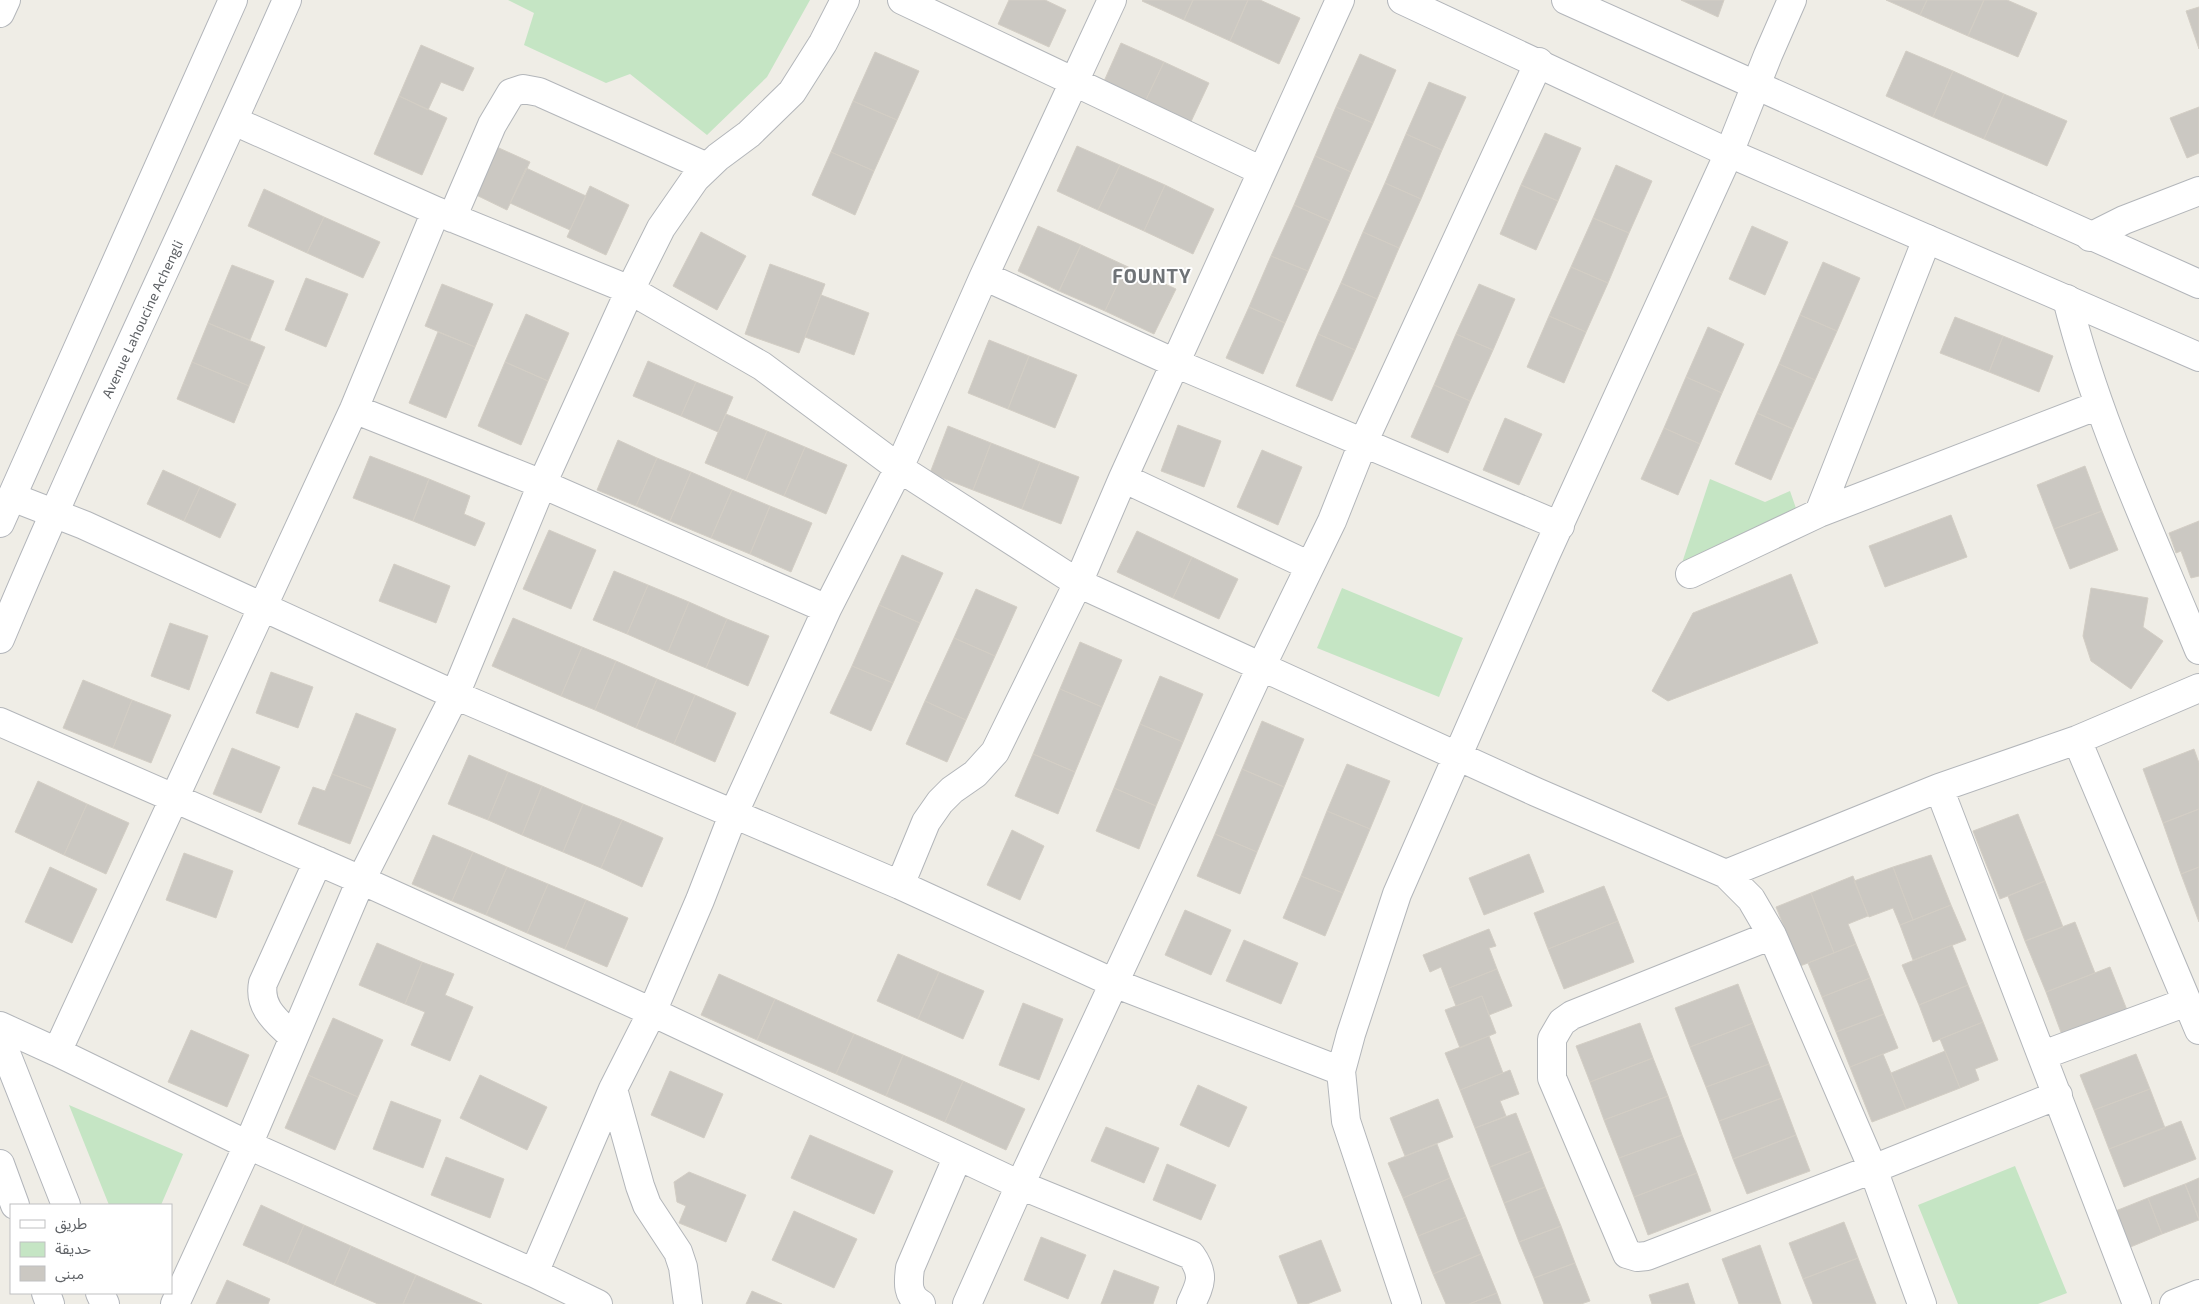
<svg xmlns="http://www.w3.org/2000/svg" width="2199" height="1304" viewBox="0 0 2199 1304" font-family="'Exo 2','Noto Sans Arabic',sans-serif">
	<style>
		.green { fill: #c5e5c4 }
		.building { fill: #cbc8c2; stroke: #d3cec5 }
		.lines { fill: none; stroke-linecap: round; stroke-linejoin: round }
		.street-casing { stroke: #b3b6ba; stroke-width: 30 }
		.secondary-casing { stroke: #b2b5ba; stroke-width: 30 }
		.street { stroke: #fff; stroke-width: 28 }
		.secondary { stroke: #fff; stroke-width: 28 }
		.labels { text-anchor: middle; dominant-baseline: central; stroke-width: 4; stroke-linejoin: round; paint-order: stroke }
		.street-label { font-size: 14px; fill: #5e6165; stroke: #fff }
		.district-label { font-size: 19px; font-weight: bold; letter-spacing: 1px; fill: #6f7377; stroke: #fff }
	</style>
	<rect width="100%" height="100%" fill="#efede6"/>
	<path class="green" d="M 508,0 L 810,0 L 767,77 L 707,135 L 630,74 L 606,83 L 524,45 L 534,13 Z
		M 1710,479 L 1765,502 L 1790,491 L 1798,514 L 1679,572 Z
		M 1342,588 L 1463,638 L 1439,697 L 1317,648 Z
		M 69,1105 L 183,1154 L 161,1205 L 109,1205 Z
		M 2015,1166 L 2067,1293 L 2038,1304 L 1958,1304 L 1918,1205 Z"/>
	<path class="building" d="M 1009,0 L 1045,0 L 1066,10 L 1049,47 L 998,24 Z
		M 1143,0 L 1193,0 L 1184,20 L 1142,1 Z
		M 1193,0 L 1248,0 L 1230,41 L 1184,20 Z
		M 1248,0 L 1260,0 L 1300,18 L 1279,64 L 1230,41 Z
		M 1681,0 L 1724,0 L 1718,17 Z
		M 1886,0 L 1927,0 L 1920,15 Z
		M 1927,0 L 1984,0 L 1968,36 L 1920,15 Z
		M 1984,0 L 2007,0 L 2037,13 L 2018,57 L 1968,36 Z
		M 2199,7 L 2199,49 L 2186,11 Z
		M 1121,43 L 1164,62 L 1142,108 L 1101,88 Z
		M 421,45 L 474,68 L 463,91 L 441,82 L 428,110 L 399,96 Z
		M 1906,51 L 1953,71 L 1933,117 L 1886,96 Z
		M 875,52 L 919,71 L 897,120 L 853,101 Z
		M 1360,54 L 1396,70 L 1373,123 L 1336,107 Z
		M 1164,62 L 1209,83 L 1188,128 L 1142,108 Z
		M 1953,71 L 2004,94 L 1984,139 L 1933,117 Z
		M 1429,82 L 1466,97 L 1442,150 L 1406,134 Z
		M 2004,94 L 2067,121 L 2047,166 L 1984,139 Z
		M 399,96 L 447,118 L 422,175 L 374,154 Z
		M 853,101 L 897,120 L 874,171 L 831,152 Z
		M 1336,107 L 1373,123 L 1351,172 L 1315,156 Z
		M 2199,107 L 2199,153 L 2187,158 L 2170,118 Z
		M 1545,133 L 1581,148 L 1558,201 L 1521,185 Z
		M 1406,134 L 1442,150 L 1421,199 L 1385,183 Z
		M 490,144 L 530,162 L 507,210 L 468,191 Z
		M 1077,146 L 1120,165 L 1098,210 L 1057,191 Z
		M 831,152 L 874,171 L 855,215 L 812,195 Z
		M 1315,156 L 1351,172 L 1330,221 L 1294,205 Z
		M 1120,165 L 1165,185 L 1144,231 L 1098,210 Z
		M 1616,165 L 1652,181 L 1629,233 L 1593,218 Z
		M 526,168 L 586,196 L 570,230 L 510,203 Z
		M 1385,183 L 1421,199 L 1399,248 L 1363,232 Z
		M 1165,185 L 1214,209 L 1193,254 L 1144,231 Z
		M 1521,185 L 1558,201 L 1536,250 L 1500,234 Z
		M 590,186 L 629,205 L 606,255 L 567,237 Z
		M 264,189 L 324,217 L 307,253 L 248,226 Z
		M 1294,205 L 1330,221 L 1308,271 L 1271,256 Z
		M 324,217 L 380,242 L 363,278 L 307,253 Z
		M 1593,218 L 1629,233 L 1608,283 L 1571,267 Z
		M 1038,226 L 1081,245 L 1059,291 L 1018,271 Z
		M 1752,226 L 1788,242 L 1765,295 L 1729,279 Z
		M 701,232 L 746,256 L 717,310 L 673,286 Z
		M 1363,232 L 1399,248 L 1377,299 L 1341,283 Z
		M 1081,245 L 1126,266 L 1105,311 L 1059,291 Z
		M 1271,256 L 1308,271 L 1285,323 L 1249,307 Z
		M 1823,262 L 1860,278 L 1837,331 L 1800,315 Z
		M 770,264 L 825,284 L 799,353 L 745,334 Z
		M 232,265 L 274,281 L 250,340 L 208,323 Z
		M 1126,266 L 1176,289 L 1154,334 L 1105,311 Z
		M 1571,267 L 1608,283 L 1586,332 L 1549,316 Z
		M 306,278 L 348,294 L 326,347 L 285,330 Z
		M 1341,283 L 1377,299 L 1355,350 L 1318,334 Z
		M 442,284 L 493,304 L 475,347 L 425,326 Z
		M 1479,284 L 1515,299 L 1493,350 L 1456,334 Z
		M 821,295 L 869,313 L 854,355 L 805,337 Z
		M 1249,307 L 1285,323 L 1263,374 L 1226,358 Z
		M 526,314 L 569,333 L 548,381 L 505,362 Z
		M 1800,315 L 1837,331 L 1815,380 L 1779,364 Z
		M 1549,316 L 1586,332 L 1564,383 L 1527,367 Z
		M 1955,317 L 2003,336 L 1989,372 L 1940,353 Z
		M 208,323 L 265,347 L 249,386 L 192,362 Z
		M 1708,327 L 1744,344 L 1722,393 L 1686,377 Z
		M 438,332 L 475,347 L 446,418 L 409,403 Z
		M 1318,334 L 1355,350 L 1332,401 L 1296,386 Z
		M 1456,334 L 1493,350 L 1470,401 L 1434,385 Z
		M 2003,336 L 2053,356 L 2039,392 L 1989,372 Z
		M 989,340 L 1029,356 L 1008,409 L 968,393 Z
		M 1029,356 L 1077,375 L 1055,428 L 1008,409 Z
		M 648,361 L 696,382 L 681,416 L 633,396 Z
		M 192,362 L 249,386 L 234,423 L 177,399 Z
		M 505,362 L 548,381 L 521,445 L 478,426 Z
		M 1779,364 L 1815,380 L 1793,429 L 1757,413 Z
		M 1686,377 L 1722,393 L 1700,444 L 1664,428 Z
		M 696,382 L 733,397 L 718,432 L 681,416 Z
		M 1434,385 L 1470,401 L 1448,453 L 1411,437 Z
		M 1757,413 L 1793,429 L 1771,480 L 1735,464 Z
		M 726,414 L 767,431 L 746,480 L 705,463 Z
		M 1505,418 L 1542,434 L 1519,485 L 1483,470 Z
		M 1178,425 L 1221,441 L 1204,487 L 1161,471 Z
		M 948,426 L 991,443 L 973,490 L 930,473 Z
		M 1664,428 L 1700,444 L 1678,495 L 1641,479 Z
		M 767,431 L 805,447 L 784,496 L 746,480 Z
		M 618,440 L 657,458 L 636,506 L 597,490 Z
		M 991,443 L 1040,462 L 1022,509 L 973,490 Z
		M 805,447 L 847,465 L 826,514 L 784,496 Z
		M 1262,450 L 1302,467 L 1278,525 L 1237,507 Z
		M 370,456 L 429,479 L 413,521 L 353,498 Z
		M 657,458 L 691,472 L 670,521 L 636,506 Z
		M 1040,462 L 1079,477 L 1061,524 L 1022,509 Z
		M 2085,466 L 2102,511 L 2054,529 L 2037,485 Z
		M 163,470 L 200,487 L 184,521 L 147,504 Z
		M 691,472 L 732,490 L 711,538 L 670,521 Z
		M 429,479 L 470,496 L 464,514 L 485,523 L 475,546 L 413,521 Z
		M 200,487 L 236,504 L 220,538 L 184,521 Z
		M 732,490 L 770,506 L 750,554 L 711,538 Z
		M 770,506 L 812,523 L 791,572 L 750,554 Z
		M 2102,511 L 2118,550 L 2070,569 L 2054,529 Z
		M 1951,515 L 1967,557 L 1885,587 L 1869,546 Z
		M 2199,521 L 2199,576 L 2191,578 L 2181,551 L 2176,553 L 2169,533 Z
		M 549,530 L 596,550 L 571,609 L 523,589 Z
		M 1137,531 L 1192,557 L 1173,598 L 1117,572 Z
		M 902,555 L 943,573 L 920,623 L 879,605 Z
		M 1192,557 L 1238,579 L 1219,619 L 1173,598 Z
		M 394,564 L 450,586 L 436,623 L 379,601 Z
		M 614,571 L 648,585 L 627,634 L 593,620 Z
		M 1791,574 L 1818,643 L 1668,701 L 1652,691 L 1693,613 Z
		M 648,585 L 689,602 L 668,652 L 627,634 Z
		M 2091,588 L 2148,598 L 2143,627 L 2163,641 L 2131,689 L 2091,661 L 2083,636 Z
		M 976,589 L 1017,607 L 995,656 L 954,638 Z
		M 689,602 L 727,619 L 706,668 L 668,652 Z
		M 879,605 L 920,623 L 893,683 L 852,666 Z
		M 513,618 L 582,647 L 561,696 L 492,666 Z
		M 727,619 L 769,636 L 748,686 L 706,668 Z
		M 170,623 L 208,636 L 189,690 L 151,676 Z
		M 954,638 L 995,656 L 966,720 L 925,701 Z
		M 1080,642 L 1122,660 L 1102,707 L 1060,689 Z
		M 582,647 L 616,661 L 595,710 L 561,696 Z
		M 616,661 L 657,679 L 636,728 L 595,710 Z
		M 852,666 L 893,683 L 871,731 L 830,713 Z
		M 271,672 L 313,687 L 298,728 L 256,713 Z
		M 1160,676 L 1203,694 L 1183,742 L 1140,724 Z
		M 657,679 L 695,695 L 674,744 L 636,728 Z
		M 83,680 L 132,700 L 113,748 L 63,728 Z
		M 1060,689 L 1102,707 L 1075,772 L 1033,754 Z
		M 695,695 L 736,713 L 715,762 L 674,744 Z
		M 132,700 L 171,715 L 151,763 L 113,748 Z
		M 925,701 L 966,720 L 947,762 L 906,744 Z
		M 356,713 L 396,729 L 372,789 L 332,774 Z
		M 1262,721 L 1304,739 L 1284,787 L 1242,769 Z
		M 1140,724 L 1183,742 L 1156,806 L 1114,788 Z
		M 232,748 L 280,767 L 261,813 L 213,794 Z
		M 2194,749 L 2199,763 L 2199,809 L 2163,823 L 2143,769 Z
		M 1033,754 L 1075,772 L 1058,814 L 1015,796 Z
		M 469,755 L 508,772 L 488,820 L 448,804 Z
		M 1347,764 L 1390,781 L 1370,829 L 1327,811 Z
		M 1242,769 L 1284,787 L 1257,852 L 1215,834 Z
		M 508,772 L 542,786 L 522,835 L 488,820 Z
		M 332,774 L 372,789 L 350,844 L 298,824 L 313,787 L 325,791 Z
		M 38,781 L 87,804 L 64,855 L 15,832 Z
		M 542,786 L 583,804 L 563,852 L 522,835 Z
		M 1114,788 L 1156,806 L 1139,849 L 1096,831 Z
		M 87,804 L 129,823 L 106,874 L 64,855 Z
		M 583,804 L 622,820 L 601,868 L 563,852 Z
		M 2199,809 L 2199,867 L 2181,874 L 2163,823 Z
		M 1327,811 L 1370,829 L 1343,893 L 1301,876 Z
		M 2018,814 L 2045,881 L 2000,899 L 1973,831 Z
		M 622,820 L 663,838 L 642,887 L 601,868 Z
		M 1012,830 L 1044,846 L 1020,900 L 987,885 Z
		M 1215,834 L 1257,852 L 1240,894 L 1197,876 Z
		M 433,835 L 473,852 L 452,901 L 412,884 Z
		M 473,852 L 507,867 L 486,915 L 452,901 Z
		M 184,853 L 233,871 L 216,918 L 166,900 Z
		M 1529,854 L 1544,892 L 1484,915 L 1469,878 Z
		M 1931,855 L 1951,905 L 1913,920 L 1893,867 Z
		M 50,867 L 97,889 L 72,943 L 25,922 Z
		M 507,867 L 548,884 L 527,933 L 486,915 Z
		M 1893,867 L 1913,920 L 1900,925 L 1893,908 L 1869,917 L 1854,881 Z
		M 2199,867 L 2199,922 L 2181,874 Z
		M 1301,876 L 1343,893 L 1325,936 L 1283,918 Z
		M 1853,876 L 1868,916 L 1848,924 L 1856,944 L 1834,953 L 1811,893 Z
		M 2045,881 L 2063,927 L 2025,941 L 2008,896 Z
		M 548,884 L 586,900 L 565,949 L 527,933 Z
		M 1604,886 L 1618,921 L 1548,949 L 1534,913 Z
		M 1811,893 L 1834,953 L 1800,966 L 1776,907 Z
		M 586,900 L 628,918 L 607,967 L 565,949 Z
		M 1951,905 L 1966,940 L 1913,960 L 1900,925 Z
		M 1185,910 L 1231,930 L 1211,975 L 1165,955 Z
		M 1618,921 L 1634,962 L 1564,989 L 1548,949 Z
		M 2075,922 L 2095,973 L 2046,992 L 2025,941 Z
		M 1489,929 L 1496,946 L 1489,948 L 1497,969 L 1449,988 L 1441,967 L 1430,972 L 1423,955 Z
		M 1244,940 L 1298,963 L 1281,1004 L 1226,981 Z
		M 377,943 L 422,962 L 405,1004 L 359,985 Z
		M 1856,944 L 1870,978 L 1822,997 L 1808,963 Z
		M 1952,945 L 1968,985 L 1919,1005 L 1902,965 Z
		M 898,954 L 939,972 L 918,1019 L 877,1001 Z
		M 422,962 L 454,974 L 445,995 L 473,1007 L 450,1061 L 411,1045 L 425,1012 L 405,1004 Z
		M 2110,967 L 2127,1010 L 2062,1035 L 2046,992 Z
		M 1497,969 L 1512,1006 L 1489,1015 L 1482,996 L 1456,1006 L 1449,988 Z
		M 939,972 L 984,991 L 963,1039 L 918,1019 Z
		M 719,974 L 775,999 L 757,1040 L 701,1015 Z
		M 1870,978 L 1884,1014 L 1836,1032 L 1822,997 Z
		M 1738,984 L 1753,1023 L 1690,1047 L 1675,1008 Z
		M 1968,985 L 1983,1022 L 1933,1042 L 1919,1005 Z
		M 1482,996 L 1496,1033 L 1460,1048 L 1445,1010 Z
		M 775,999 L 854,1034 L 836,1074 L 757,1040 Z
		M 1023,1003 L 1063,1019 L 1039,1080 L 999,1065 Z
		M 1884,1014 L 1898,1048 L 1850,1067 L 1836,1032 Z
		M 333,1018 L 383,1040 L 358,1097 L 308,1075 Z
		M 1983,1022 L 1998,1060 L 1975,1069 L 1979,1080 L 1960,1088 L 1940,1039 Z
		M 1640,1023 L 1653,1058 L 1590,1082 L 1576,1046 Z
		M 1753,1023 L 1769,1064 L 1706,1087 L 1690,1047 Z
		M 191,1030 L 249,1055 L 227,1107 L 168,1082 Z
		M 854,1034 L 903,1055 L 886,1096 L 836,1074 Z
		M 1489,1036 L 1503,1073 L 1460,1090 L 1445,1053 Z
		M 1945,1051 L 1960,1088 L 1906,1109 L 1891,1073 Z
		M 1883,1054 L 1906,1109 L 1872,1122 L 1850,1067 Z
		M 2136,1054 L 2150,1089 L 2094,1110 L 2080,1075 Z
		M 903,1055 L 963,1081 L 945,1122 L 886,1096 Z
		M 1653,1058 L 1668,1096 L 1604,1120 L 1590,1082 Z
		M 1769,1064 L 1782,1098 L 1719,1121 L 1706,1087 Z
		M 1510,1070 L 1519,1094 L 1500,1101 L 1506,1116 L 1475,1128 L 1460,1090 Z
		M 670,1071 L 723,1094 L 704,1138 L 651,1115 Z
		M 308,1075 L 358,1097 L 335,1150 L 285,1128 Z
		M 480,1075 L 547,1107 L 527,1150 L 460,1118 Z
		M 963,1081 L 1025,1109 L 1006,1150 L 945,1122 Z
		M 1198,1085 L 1247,1107 L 1229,1147 L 1180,1125 Z
		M 2150,1089 L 2165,1128 L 2109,1149 L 2094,1110 Z
		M 1668,1096 L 1682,1135 L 1619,1158 L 1604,1120 Z
		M 1782,1098 L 1796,1135 L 1733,1159 L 1719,1121 Z
		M 1438,1099 L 1453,1137 L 1405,1156 L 1390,1118 Z
		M 391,1101 L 441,1120 L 423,1168 L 373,1149 Z
		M 1516,1113 L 1531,1151 L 1490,1167 L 1475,1128 Z
		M 2181,1121 L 2196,1159 L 2124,1187 L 2109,1149 Z
		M 1106,1127 L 1159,1148 L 1144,1183 L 1091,1161 Z
		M 810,1135 L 893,1171 L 874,1214 L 791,1178 Z
		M 1682,1135 L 1697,1173 L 1634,1197 L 1619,1158 Z
		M 1796,1135 L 1810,1171 L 1747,1194 L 1733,1159 Z
		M 1437,1144 L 1450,1178 L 1403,1198 L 1388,1163 Z
		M 1531,1151 L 1545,1187 L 1504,1203 L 1490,1167 Z
		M 446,1157 L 504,1179 L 490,1218 L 431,1195 Z
		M 1167,1164 L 1216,1185 L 1201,1220 L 1153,1200 Z
		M 689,1172 L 746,1195 L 726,1242 L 679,1223 L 686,1206 L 677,1202 L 674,1182 Z
		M 1697,1173 L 1711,1211 L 1648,1235 L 1634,1197 Z
		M 1450,1178 L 1466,1217 L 1418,1236 L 1403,1198 Z
		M 2199,1178 L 2199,1218 L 2185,1184 Z
		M 2185,1184 L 2199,1220 L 2162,1234 L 2148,1198 Z
		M 1545,1187 L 1561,1226 L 1519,1242 L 1504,1203 Z
		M 2148,1198 L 2162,1234 L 2128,1248 L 2113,1212 Z
		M 261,1205 L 304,1225 L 287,1264 L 243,1245 Z
		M 794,1211 L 857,1239 L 834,1288 L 772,1260 Z
		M 1466,1217 L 1481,1254 L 1433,1274 L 1418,1236 Z
		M 1844,1222 L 1858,1258 L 1803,1279 L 1789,1243 Z
		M 304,1225 L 351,1246 L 334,1285 L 287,1264 Z
		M 1561,1226 L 1575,1263 L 1534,1278 L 1519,1242 Z
		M 1041,1237 L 1086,1255 L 1068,1299 L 1024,1280 Z
		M 1321,1240 L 1341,1291 L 1307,1304 L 1298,1304 L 1279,1256 Z
		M 1760,1245 L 1781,1304 L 1739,1304 L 1722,1259 Z
		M 351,1246 L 416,1275 L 403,1304 L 378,1304 L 334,1285 Z
		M 1481,1254 L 1497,1293 L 1469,1304 L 1446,1304 L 1433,1274 Z
		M 1858,1258 L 1876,1304 L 1813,1304 L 1803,1279 Z
		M 1575,1263 L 1590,1301 L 1581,1304 L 1544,1304 L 1534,1278 Z
		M 1114,1270 L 1159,1287 L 1153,1304 L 1101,1304 Z
		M 416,1275 L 482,1304 L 403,1304 Z
		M 227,1280 L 270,1299 L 268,1304 L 216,1304 Z
		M 1688,1283 L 1695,1304 L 1652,1304 L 1649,1295 Z
		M 752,1291 L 782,1304 L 746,1304 Z
		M 1497,1293 L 1501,1304 L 1469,1304 Z"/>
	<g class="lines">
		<defs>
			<path id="street" d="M 902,0 L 1262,171
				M 0,13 L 6,0
				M 234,121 L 436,211 L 630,290 L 762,366 L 899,468 L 1078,583 L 1536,792 L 1726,874 L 1939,788 L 2077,740 L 2199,688
				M 452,218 L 492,125 L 511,93 L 523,89 L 539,92 L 707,167
				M 2090,237 L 2124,220 L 2199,191
				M 984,276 L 1175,363 L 1560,526
				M 2067,299 C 2097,420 2152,535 2199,650
				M 354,409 L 542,484 L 827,609
				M 1123,478 L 1310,566
				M 12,497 L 84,525 L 455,695 L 900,885 L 1114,983 L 1341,1071
				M 1819,513 L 1927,239
				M 1690,574 L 1819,513 L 2099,405
				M 0,722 L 361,880 L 652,1012 L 1020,1185 L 1191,1255 C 1205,1275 1201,1283 1191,1304
				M 2077,740 L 2199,1030
				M 1939,788 L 2137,1304
				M 1726,874 L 1751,899 L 1772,935 L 1873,1169 L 1922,1304
				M 900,885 L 926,822 L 940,802 L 952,790 L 975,774 L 995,752 L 1078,583 L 1123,478 L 1340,0
				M 1772,935 L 1572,1015 L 1562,1022 L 1552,1039 L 1552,1078 L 1627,1254 L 1637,1257 L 1647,1256 L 1873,1169 L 2058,1095
				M 0,1026 L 57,1052 L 248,1145 L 534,1273 L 598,1304
				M 293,1037 C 278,1022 258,1008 263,983 L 318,861
				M 57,1052 L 354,409 L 436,211
				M 2043,1055 L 2187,1002
				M 613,1089 L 640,1186 L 647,1205 L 678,1252 L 683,1267 L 688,1304
				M 534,1273 L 613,1089 L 652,1012 L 700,900 L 733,815 L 827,609 L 899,468 L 984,276 L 1112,0
				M 175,1304 L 248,1145 L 361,880 L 455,695 L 542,484 L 630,290 L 661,228 L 695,179 L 718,157 L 749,134 L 792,92 L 823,43 L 845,0
				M 921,1304 C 907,1296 908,1283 910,1268 L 958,1156
				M 967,1304 L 1020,1185 L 1262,665 L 1332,521 L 1363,443 L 1539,62
				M 1407,1304 L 1346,1121 L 1341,1071 L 1351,1034 L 1397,894 L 1546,554 L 1729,153 L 1768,55 L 1792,0
				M 2174,1304 L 2199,1294"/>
			<path id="secondary" d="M 1402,0 L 1729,153 L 2199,357
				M 1566,0 L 2199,284
				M 0,523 L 233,0
				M 0,639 C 90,424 193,214 287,0
				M 0,1038 L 66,1205
				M 0,1164 L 15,1205
				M 46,1293 L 50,1304
				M 100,1293 L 105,1304"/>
		</defs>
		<use href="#street" class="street-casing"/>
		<use href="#secondary" class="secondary-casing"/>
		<use href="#street" class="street"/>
		<use href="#secondary" class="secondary"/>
	</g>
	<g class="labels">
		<g class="street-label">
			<text transform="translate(142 319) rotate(-65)">Avenue Lahoucine Achengli</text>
		</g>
		<g class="district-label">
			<text x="1152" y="275">FOUNTY</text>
		</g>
	</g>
	<rect x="10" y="1204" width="162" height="90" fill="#ffffff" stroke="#bfc0c1"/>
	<rect x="20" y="1220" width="25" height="8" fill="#ffffff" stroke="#bfc0c1"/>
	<text x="55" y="1229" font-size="15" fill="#5e6165">طريق</text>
	<rect x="20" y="1242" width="25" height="15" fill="#c5e5c4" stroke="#bfc0c1"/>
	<text x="55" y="1254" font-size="15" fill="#5e6165">حديقة</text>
	<rect x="20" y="1266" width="25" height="15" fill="#cbc8c2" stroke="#bfc0c1"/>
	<text x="55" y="1279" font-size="15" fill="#5e6165">مبنى</text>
</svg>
